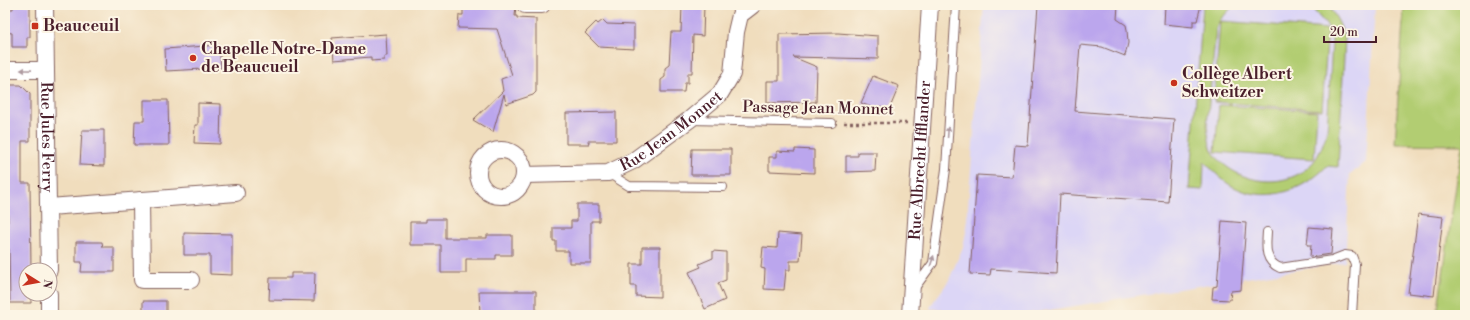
<svg xmlns="http://www.w3.org/2000/svg" width="1470" height="320" viewBox="0 0 1470 320" font-family="'Libre Bodoni',serif">
	<style>
		.built { fill: #dcd6f6 }
		.green { fill: #b2cd72; stroke: #7e764e }
		.building { fill: #bba6ed }
		.lines { fill: none; stroke-linecap: round; stroke-linejoin: round }
		.lane-casing { stroke: #84625e; stroke-width: 10 }
		.street-casing { stroke: #84625e; stroke-width: 18 }
		.path { stroke: #84625e; stroke-width: 2.5; stroke-dasharray: 3 3; stroke-linecap: butt }
		.lane { stroke: #fff; stroke-width: 8 }
		.street { stroke: #fff; stroke-width: 16 }
		.oneway { fill: #ae9aa0 }
		.poi-dot { fill: #c8321e; stroke: #fcf5e5; stroke-width: 1.5 }
		.labels { text-anchor: middle; dominant-baseline: central; stroke-width: 4; stroke-linejoin: round; paint-order: stroke }
		.poi-label { font-size: 16px; font-weight: bold; fill: #4a1f2b; stroke: #fcf5e5; text-anchor: start }
		.street-label { font-size: 16px; fill: #4a1f2b; stroke: #fcf5e5 }
	</style>
	<rect width="100%" height="100%" fill="#fcf5e5"/>
	<filter id="ink" filterUnits="userSpaceOnUse"><feTurbulence type="fractalNoise" baseFrequency=".025" numOctaves="2"/><feDisplacementMap in="SourceGraphic" scale="8" xChannelSelector="R" yChannelSelector="G"/><feConvolveMatrix kernelMatrix="1 2 1 2 8 2 1 2 1" color-interpolation-filters="sRGB"/></filter>
	<filter id="wash" filterUnits="userSpaceOnUse"><feTurbulence type="fractalNoise" baseFrequency=".012" numOctaves="4" result="noise"/><feDisplacementMap in="SourceGraphic" scale="16" xChannelSelector="R" yChannelSelector="G"/><feGaussianBlur stdDeviation="0.9" result="paint"/><feColorMatrix in="noise" values="0 0 0 0 0 0 0 0 0 0 0 0 0 0 0 0 0 1.4 0 .05"/><feComposite in="paint" operator="in"/></filter>
	<g filter="url(#wash)">
		<rect width="100%" height="100%" fill="#f0ddbd"/>
		<path class="built" d="M 984,5 L 1375,5 L 1366,162 L 1350,175 L 1345,262 L 1019,315 L 941,315 L 942,309 L 930,309 L 931,305 L 948,282 L 963,247 L 966,232 Z"/>
		<path class="green" d="M 1203,5 L 1234,5 L 1220,20 L 1216,29 L 1207,125 C 1208,135 1209,147 1215,155 C 1238,185 1290,192 1315,160 C 1321,151 1324,141 1327,132 L 1332,41 L 1329,28 L 1309,5 L 1327,5 C 1336,15 1341,26 1345,39 L 1338,167 L 1327,166 C 1302,192 1265,204 1232,186 C 1221,180 1213,170 1204,162 L 1203,190 L 1189,189 Z
			M 1404,5 L 1465,5 L 1465,315 L 1437,315 L 1462,145 L 1395,144 Z
			M 1220,21 L 1328,29 L 1322,110 L 1214,102 Z
			M 1219,105 L 1317,111 L 1314,159 L 1215,152 Z"/>
		<g id="blocks">
			<path class="building" d="M 13,5 L 30,5 L 30,37 L 27,37 L 27,47 L 12,47 L 12,33 L 5,32 L 5,9 L 13,9 Z
				M 463,5 L 516,5 L 515,16 L 517,16 L 517,18 L 536,19 L 536,92 L 533,95 L 506,104 L 504,94 L 493,132 L 473,120 L 503,91 L 501,79 L 512,75 L 497,29 L 458,28 L 459,15 L 463,15 Z
				M 682,5 L 704,5 L 703,36 L 693,35 L 692,73 L 688,73 L 688,83 L 685,83 L 684,92 L 661,92 L 661,80 L 665,77 L 665,68 L 669,65 L 671,32 L 681,32 Z
				M 1038,5 L 1118,5 L 1117,19 L 1126,25 L 1127,30 L 1128,43 L 1125,56 L 1102,47 L 1080,45 L 1075,111 L 1174,119 L 1168,202 L 1060,194 L 1056,273 L 991,269 L 990,275 L 970,274 L 977,175 L 1012,177 L 1015,145 L 1028,146 Z
				M 1165,5 L 1201,5 L 1197,21 L 1193,21 L 1193,27 L 1164,24 Z
				M 603,20 L 607,24 L 634,25 L 634,49 L 599,47 L 585,33 L 596,22 L 598,24 Z
				M 838,33 L 878,36 L 878,59 L 793,57 L 817,67 L 816,102 L 767,103 L 767,81 L 779,81 L 779,34 Z
				M 386,34 L 387,56 L 384,56 L 384,60 L 371,61 L 371,57 L 334,60 L 332,38 Z
				M 219,45 L 221,68 L 166,71 L 165,49 Z
				M 873,76 L 899,86 L 889,110 L 880,106 L 878,110 L 861,103 Z
				M 9,85 L 21,85 L 30,94 L 30,141 L 22,141 L 22,183 L 30,183 L 31,270 L 26,270 L 26,294 L 31,294 L 31,303 L 10,303 L 9,249 L 5,249 L 5,222 L 8,222 L 5,150 L 7,150 L 6,94 L 9,94 Z
				M 144,100 L 168,100 L 169,145 L 134,145 L 135,121 L 144,121 Z
				M 198,103 L 221,104 L 220,144 L 194,143 L 195,125 L 198,125 Z
				M 616,112 L 616,141 L 588,141 L 589,144 L 566,144 L 566,113 Z
				M 82,130 L 104,130 L 104,166 L 80,165 Z
				M 692,149 L 731,149 L 731,175 L 691,175 Z
				M 795,149 L 814,150 L 814,173 L 769,171 L 769,157 L 777,157 L 777,151 L 795,152 Z
				M 858,152 L 876,152 L 875,171 L 846,172 L 846,156 L 858,156 Z
				M 577,204 L 599,204 L 599,221 L 591,221 L 591,263 L 569,263 L 569,251 L 556,251 L 556,241 L 553,241 L 553,228 L 571,228 L 571,221 L 577,221 Z
				M 1418,214 L 1443,217 L 1434,296 L 1408,293 Z
				M 426,219 L 445,219 L 445,238 L 487,238 L 487,235 L 512,235 L 512,255 L 496,255 L 496,259 L 466,259 L 466,273 L 441,273 L 441,245 L 410,245 L 410,222 L 426,222 Z
				M 1222,221 L 1246,223 L 1241,290 L 1231,291 L 1230,300 L 1212,299 L 1213,287 L 1217,286 Z
				M 1309,227 L 1333,229 L 1331,254 L 1310,257 L 1311,245 L 1307,245 Z
				M 184,233 L 232,234 L 232,275 L 210,274 L 210,255 L 184,255 Z
				M 778,233 L 802,235 L 800,261 L 790,261 L 790,270 L 786,270 L 784,290 L 764,289 L 765,269 L 761,268 L 763,247 L 777,248 Z
				M 76,242 L 102,242 L 103,247 L 114,247 L 114,272 L 81,272 L 82,262 L 76,262 Z
				M 642,247 L 660,247 L 660,297 L 636,296 L 636,286 L 631,286 L 631,264 L 642,264 Z
				M 713,251 L 726,252 L 726,280 L 718,283 L 725,300 L 705,309 L 689,272 L 701,267 L 699,264 L 713,258 Z
				M 291,273 L 315,273 L 314,301 L 269,300 L 270,278 L 291,278 Z
				M 479,291 L 536,291 L 536,315 L 480,315 Z
				M 143,301 L 166,301 L 166,315 L 143,315 Z"/>
		</g>
	</g>
	<g filter="url(#ink)">
		<use href="#blocks" fill-opacity="0" stroke="#84625e" stroke-width="1"/>
		<g class="lines">
			<defs>
				<path id="lane" d="M 691,120 L 832,123
					M 608,173 L 629,186 L 723,187
					M 1267,232 C 1266,247 1264,261 1280,268 L 1332,260 L 1345,255 L 1352,256 L 1355,264 L 1352,315
					M 914,289 L 933,263 L 946,169 L 956,5"/>
				<g id="street">
					<path id="s1" d="M 45,5 L 49,270"/>
					<path d="M 525,5 L 542,5"/>
					<path d="M 5,70 L 46,70"/>
					<circle cx="501" cy="173" r="23"/>
					<path id="s2" d="M 524,175 L 608,173 L 633,161 L 689,120 L 720,94 L 732,74 L 736,32 L 740,15 L 753,5"/>
					<path d="M 141,200 L 142,280 L 191,280"/>
					<path d="M 49,207 L 236,193"/>
					<path d="M 49,294 L 49,315"/>
					<path id="s3" d="M 910,315 L 930,5"/>
				</g>
			</defs>
			<use href="#lane" class="lane-casing"/>
			<use href="#street" class="street-casing"/>
			<path class="path" d="M 1463,5 L 1463,19 L 1465,22
				M 844,123 L 907,123"/>
			<use href="#lane" class="lane"/>
			<use href="#street" class="street"/>
		</g>
		<defs><path id="oneway-solid" d="M-6-.8H1V-3.2L6.5 0L1 3.2V.8H-6Z"/></defs>
		<g class="oneway">
			<use href="#oneway-solid" transform="translate(26 70) rotate(-179)"/>
			<use href="#oneway-solid" transform="translate(948 132) rotate(-86)"/>
			<use href="#oneway-solid" transform="translate(932 261) rotate(-72)"/>
		</g>
	</g>
	<g class="poi-dot">
		<rect x="31" y="22" width="8" height="8" rx="2"/>
		<circle cx="193" cy="58" r="4"/>
		<circle cx="1174" cy="83" r="4"/>
	</g>
	<g class="labels">
		<g class="poi-label">
			<text x="43" y="26">Beauceuil</text>
			<text x="201" y="49">Chapelle Notre-Dame<tspan x="201" dy="18">de Beaucueil</tspan></text>
			<text x="1182" y="74">Collège Albert<tspan x="1182" dy="18">Schweitzer</tspan></text>
		</g>
		<g class="street-label">
			<text transform="translate(818 108) rotate(1)">Passage Jean Monnet</text>
			<text stroke="none"><textPath href="#s2" startOffset="160">Rue Jean Monnet</textPath></text>
			<text stroke="none"><textPath href="#s1" startOffset="132">Rue Jules Ferry</textPath></text>
			<text stroke="none"><textPath href="#s3" startOffset="155">Rue Albrecht Ifflander</textPath></text>
		</g>
	</g>
	<rect width="1470" height="320" fill="none" stroke="#fcf5e5" stroke-width="20"/>
	<g transform="translate(38 282) rotate(101)"><circle r="19" fill="#fcf5e5" stroke="#b59f9b"/>
	<path d="M0-3L7 15L0 10L-7 15Z" fill="#c8321e"/>
	<text y="-6" font-size="11" font-weight="bold" text-anchor="middle" fill="#4a1f2b">N</text>
	</g>
	<path d="M1324 36v6h52v-6" fill="none" stroke="#4a1f2b" stroke-width="2"/>
	<text x="1330" y="36" font-size="12" fill="#4a1f2b" stroke="#fcf5e5" stroke-width="3" paint-order="stroke">20 m</text>
</svg>
